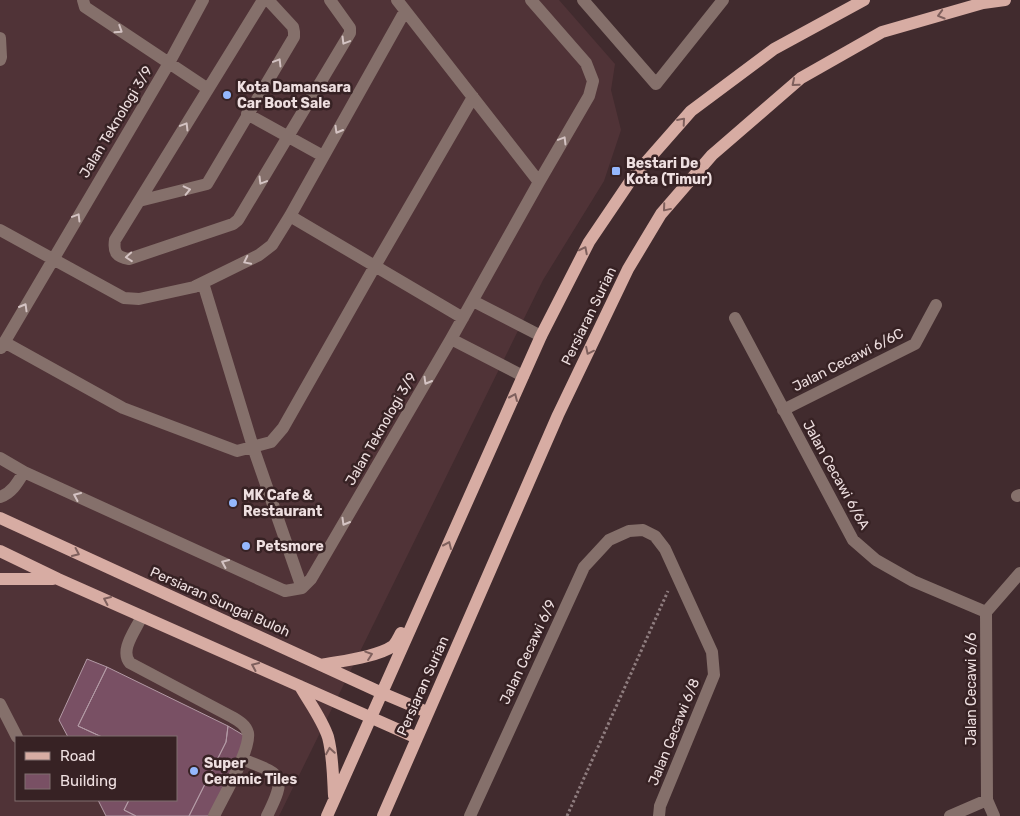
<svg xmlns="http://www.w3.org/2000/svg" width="1020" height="816" viewBox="0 0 1020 816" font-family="Rubik,sans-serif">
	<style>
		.built { fill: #503337; fill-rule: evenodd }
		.building { fill: #795064; stroke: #b39aa5 }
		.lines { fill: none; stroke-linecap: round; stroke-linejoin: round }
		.path { stroke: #8f7d7f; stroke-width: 3; stroke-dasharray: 2.5 2.5; stroke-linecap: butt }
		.minor { stroke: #85706b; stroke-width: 12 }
		.major { stroke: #d7aca3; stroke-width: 12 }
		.oneway { stroke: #7f605d }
		.oneway2 { stroke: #d4c3c3 }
		.poi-dot { fill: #94b7fd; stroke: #372224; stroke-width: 2 }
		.labels { text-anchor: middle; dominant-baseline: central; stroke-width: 5; stroke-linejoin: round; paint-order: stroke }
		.poi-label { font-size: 14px; font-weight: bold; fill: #eedfe0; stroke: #372224; text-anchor: start }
		.street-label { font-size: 14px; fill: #eedfe0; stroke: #372224 }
	</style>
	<rect width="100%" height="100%" fill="#412b2e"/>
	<path class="built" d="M 0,0 L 559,0 L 615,64 L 611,90 L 621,130 L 604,181 L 543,280 L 279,816 L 0,816 ZM 16,737 L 176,737 L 176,800 L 16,800 Z"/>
	<path class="building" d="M 87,659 L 107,667 L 78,726 L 102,737 L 68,737 L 59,720 Z
		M 107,667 L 228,726 L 226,742 L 189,816 L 136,816 L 124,810 L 129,800 L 176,800 L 176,737 L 102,737 L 78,726 Z
		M 228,726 L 250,739 L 210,816 L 189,816 L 226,742 Z
		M 98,800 L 129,800 L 124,810 L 136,816 L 106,816 Z"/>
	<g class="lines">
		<path class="path" d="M 567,816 L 668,591"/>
		<path class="minor" d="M 83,0 L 85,7 L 208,89
			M 263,0 L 115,240 C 113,253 117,257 129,259 L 233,224 L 238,220 L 350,33 L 350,28 L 330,0
			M 397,0 L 539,182
			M 583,0 L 656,84 L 723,0
			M 0,38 L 1,57 L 0,60
			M 247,114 L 323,156
			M 139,201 L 207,184 L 294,37 L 294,32 L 293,27 L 268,0
			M 290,216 L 463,318
			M 0,230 L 124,298 L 139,299 L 194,287 L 259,255 L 272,245 L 290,216 L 405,11
			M 203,283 L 253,447 L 302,588
			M 473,301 L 541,336
			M 735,318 L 853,540 L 876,560 L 913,581 L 986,612
			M 451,339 L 523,376
			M 4,342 L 123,408 L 237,451 L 271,442 L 283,428 L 375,266 L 473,97
			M 1,348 L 169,63 L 203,0
			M 783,410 L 915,344 L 936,305
			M 0,458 L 24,472 L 285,591 L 302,588 L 311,579 L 451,339 L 539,182 L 589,96 L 593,81 L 586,63 L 531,0
			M 1017,496 L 1020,495
			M 0,497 C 12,493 18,482 24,472
			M 142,616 C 136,630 119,650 130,663 L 232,717 C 239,721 246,725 248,733 C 251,750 222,799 214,816
			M 0,704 L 17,737
			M 242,759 C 282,775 288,774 267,816
			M 470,816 L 584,567 L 609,540 L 629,531 L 643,530 L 655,536 L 665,549 L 712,652 L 714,675 L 660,806 L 659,816
			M 950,816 L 987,800
			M 994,816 L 987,800 L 986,612 L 1020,573"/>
		<path class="major" d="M 0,518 L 382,693 L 427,712
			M 0,551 L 58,579 L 417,738
			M 0,579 L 53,579
			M 321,665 C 341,661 377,657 393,646 C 396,643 399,637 401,633
			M 300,686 C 309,702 322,719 328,737 C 333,756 333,777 334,796
			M 327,816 L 541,336 L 589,242 L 633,177 L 691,111 L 774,49 L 864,0
			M 383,816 L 558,415 L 628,269 L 661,214 L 712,155 L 801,78 L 882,32 L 983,3 L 1005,0"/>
	</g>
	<defs><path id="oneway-chevron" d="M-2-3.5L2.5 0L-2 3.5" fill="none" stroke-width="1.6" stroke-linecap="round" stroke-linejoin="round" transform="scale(1.25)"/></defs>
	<g class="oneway">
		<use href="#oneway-chevron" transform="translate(941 15) rotate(164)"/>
		<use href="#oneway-chevron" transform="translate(795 83) rotate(140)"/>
		<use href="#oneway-chevron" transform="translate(682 121) rotate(-49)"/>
		<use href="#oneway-chevron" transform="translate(666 208) rotate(130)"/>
		<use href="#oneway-chevron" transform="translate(584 250) rotate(-63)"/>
		<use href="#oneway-chevron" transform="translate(589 351) rotate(116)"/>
		<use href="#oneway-chevron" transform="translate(514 397) rotate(-66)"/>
		<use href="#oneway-chevron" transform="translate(448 545) rotate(-66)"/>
		<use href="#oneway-chevron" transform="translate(76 553) rotate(25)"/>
		<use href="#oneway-chevron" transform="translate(107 600) rotate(-156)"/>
		<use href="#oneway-chevron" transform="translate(369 655) rotate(-19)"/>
		<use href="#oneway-chevron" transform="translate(255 666) rotate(-156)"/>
		<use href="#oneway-chevron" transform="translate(330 751) rotate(-99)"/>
	</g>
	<g class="oneway2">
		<use href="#oneway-chevron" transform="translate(119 30) rotate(33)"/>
		<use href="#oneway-chevron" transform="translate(345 41) rotate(121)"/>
		<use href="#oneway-chevron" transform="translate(278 62) rotate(-59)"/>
		<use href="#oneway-chevron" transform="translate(185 126) rotate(-59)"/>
		<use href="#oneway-chevron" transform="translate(338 130) rotate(120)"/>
		<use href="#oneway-chevron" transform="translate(563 140) rotate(-59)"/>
		<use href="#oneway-chevron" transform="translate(262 181) rotate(121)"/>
		<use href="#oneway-chevron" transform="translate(187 190) rotate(-13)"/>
		<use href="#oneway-chevron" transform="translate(77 217) rotate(-59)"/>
		<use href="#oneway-chevron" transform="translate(129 257) rotate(176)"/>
		<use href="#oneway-chevron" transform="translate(247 261) rotate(154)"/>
		<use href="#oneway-chevron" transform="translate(24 307) rotate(-60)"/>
		<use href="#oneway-chevron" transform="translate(427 381) rotate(120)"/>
		<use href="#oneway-chevron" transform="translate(77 496) rotate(-156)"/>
		<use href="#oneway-chevron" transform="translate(345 522) rotate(120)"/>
		<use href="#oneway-chevron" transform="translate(225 563) rotate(-156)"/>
	</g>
	<g class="poi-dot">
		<circle cx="227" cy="95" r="5"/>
		<rect x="611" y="166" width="10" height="10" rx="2.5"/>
		<circle cx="233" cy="503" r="5"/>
		<circle cx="246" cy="546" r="5"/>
		<circle cx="194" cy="771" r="5"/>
	</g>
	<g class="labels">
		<g class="poi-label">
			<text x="237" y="87">Kota Damansara<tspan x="237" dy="16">Car Boot Sale</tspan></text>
			<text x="626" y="163">Bestari De<tspan x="626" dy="16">Kota (Timur)</tspan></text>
			<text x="243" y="495">MK Cafe &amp;<tspan x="243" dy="16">Restaurant</tspan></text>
			<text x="256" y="546">Petsmore</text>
			<text x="204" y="763">Super<tspan x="204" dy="16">Ceramic Tiles</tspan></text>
		</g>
		<g class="street-label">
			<text transform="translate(116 122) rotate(-59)">Jalan Teknologi 3/9</text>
			<text transform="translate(589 316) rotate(-64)">Persiaran Surian</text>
			<text transform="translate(848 360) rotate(-27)">Jalan Cecawi 6/6C</text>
			<text transform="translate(381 429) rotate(-60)">Jalan Teknologi 3/9</text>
			<text transform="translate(836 475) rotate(61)">Jalan Cecawi 6/6A</text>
			<text transform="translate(220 602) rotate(24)">Persiaran Sungai Buloh</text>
			<text transform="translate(528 652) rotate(-65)">Jalan Cecawi 6/9</text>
			<text transform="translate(423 686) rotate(-66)">Persiaran Surian</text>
			<text transform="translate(971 689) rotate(-90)">Jalan Cecawi 6/6</text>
			<text transform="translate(674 732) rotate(-68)">Jalan Cecawi 6/8</text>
		</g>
	</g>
	<rect x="15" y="736" width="162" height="65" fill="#372224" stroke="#806e6f"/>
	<rect x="25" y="752" width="25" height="8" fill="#d7aca3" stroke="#806e6f"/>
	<text x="60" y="761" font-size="15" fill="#eedfe0">Road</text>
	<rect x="25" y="774" width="25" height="15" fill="#795064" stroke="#806e6f"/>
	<text x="60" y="786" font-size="15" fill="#eedfe0">Building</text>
</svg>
